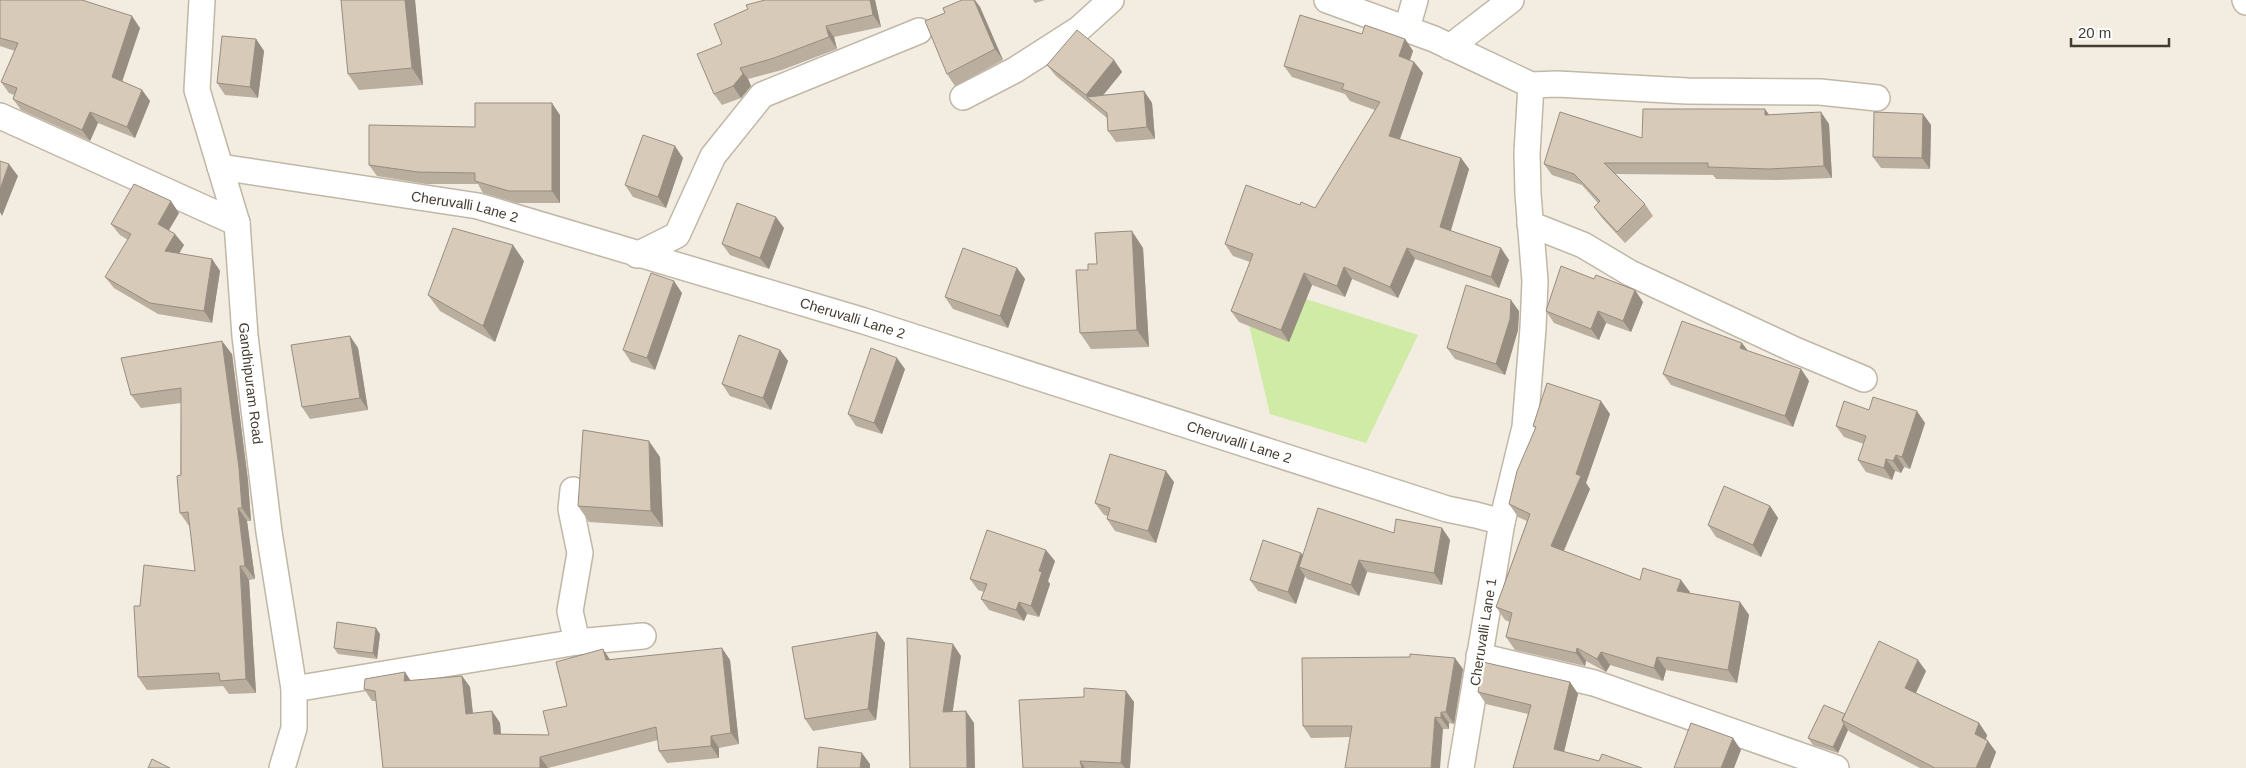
<svg xmlns="http://www.w3.org/2000/svg" width="2246" height="768" viewBox="0 0 2246 768" font-family="Helvetica,sans-serif">
	<style>
		.green { fill: #cfeba5 }
		.lines { fill: none; stroke-linecap: round; stroke-linejoin: round }
		.minor-casing { stroke: #c1b7a6; stroke-width: 28 }
		.minor { stroke: #fff; stroke-width: 25 }
		.wall { fill: #baae9e }
		.shaded-wall { fill: #978d81 }
		.building { fill: #d8cab8; stroke: #978d81 }
		.labels { text-anchor: middle; dominant-baseline: central; stroke-width: 4.5; stroke-linejoin: round; paint-order: stroke }
		.street-label { font-size: 14px; fill: #443c31; stroke: #fff }
	</style>
	<rect width="100%" height="100%" fill="#f2ece1"/>
	<path class="green" d="M 1256,283 L 1418,335 L 1366,443 L 1270,414 L 1242,295 Z"/>
	<g class="lines">
		<defs>
			<g id="minor">
				<path id="s1" d="M 202,0 L 197,90 L 237,223 L 245,336 L 269,532 L 294,689 L 294,728 L 282,768"/>
				<path d="M 1327,0 L 1434,39 L 1531,85"/>
				<path d="M 2245,0 L 2246,2"/>
				<path d="M 1407,28 L 1415,0"/>
				<path d="M 1450,47 L 1511,0"/>
				<path d="M 963,97 L 1015,70 L 1079,29 L 1111,0"/>
				<path d="M 0,116 L 237,223"/>
				<path id="s2" d="M 220,167 L 478,206 L 864,321 L 1447,509 L 1476,515 L 1502,522 L 1461,768"/>
				<path d="M 1530,224 L 1583,245 L 1630,273 L 1795,350 L 1864,379"/>
				<path d="M 637,255 L 677,235 L 713,156 L 762,95 L 919,31"/>
				<path d="M 573,490 L 571,509 L 580,553 L 570,611 L 577,642"/>
				<path d="M 1502,522 L 1525,427 L 1533,328 L 1535,281 L 1528,194 L 1527,153 L 1531,85 L 1557,84 L 1687,91 L 1820,92 L 1877,98"/>
				<path d="M 1479,656 L 1594,683 L 1836,768"/>
				<path d="M 294,689 L 577,642 L 643,636"/>
			</g>
		</defs>
		<use href="#minor" class="minor-casing"/>
		<use href="#minor" class="minor"/>
	</g>
	<path class="wall" d="M 0,0 L 140,28 L 122,81 L 142,90 L 150,101 L 135,138 L 98,123 L 90,141 L 21,110 L 13,99 L 14,95 L 9,93 L 1,82 L 15,51 L 0,46 Z
		M 341,0 L 415,0 L 423,85 L 359,90 L 348,74 Z
		M 765,0 L 875,0 L 881,27 L 834,37 L 837,49 L 782,70 L 748,79 L 751,86 L 741,98 L 722,105 L 714,94 L 722,44 L 748,9 Z
		M 1033,0 L 1045,0 L 1035,3 Z
		M 980,7 L 1003,60 L 955,86 L 947,74 Z
		M 1362,34 L 1405,39 L 1413,51 L 1410,60 L 1414,62 L 1423,73 L 1400,139 L 1461,158 L 1469,169 L 1451,231 L 1509,260 L 1499,288 L 1415,259 L 1398,298 L 1352,279 L 1345,297 L 1312,285 L 1289,342 L 1239,322 L 1231,311 L 1250,262 L 1233,256 L 1225,244 L 1300,205 L 1315,208 L 1375,110 L 1350,101 L 1345,94 L 1292,77 L 1284,66 Z
		M 256,39 L 264,51 L 258,98 L 225,95 L 217,83 Z
		M 1114,60 L 1122,72 L 1103,95 L 1144,91 L 1152,103 L 1155,139 L 1116,142 L 1108,131 L 1107,118 L 1056,76 L 1047,65 Z
		M 1923,114 L 1931,125 L 1930,169 L 1881,168 L 1873,157 Z
		M 560,115 L 560,203 L 517,203 L 483,193 L 478,184 L 426,184 L 377,176 L 369,165 L 475,127 Z
		M 1769,115 L 1829,124 L 1832,178 L 1777,180 L 1716,179 L 1713,175 L 1616,174 L 1645,204 L 1653,216 L 1625,243 L 1602,218 L 1594,207 L 1598,203 L 1582,185 L 1552,175 L 1544,164 L 1642,138 Z
		M 683,158 L 666,208 L 633,197 L 625,185 Z
		M 179,213 L 169,230 L 184,245 L 179,254 L 212,259 L 220,271 L 212,323 L 158,314 L 114,288 L 105,277 L 128,240 L 120,235 L 111,224 Z
		M 784,228 L 769,269 L 730,255 L 722,244 Z
		M 1143,248 L 1149,347 L 1091,349 L 1080,333 L 1088,270 Z
		M 524,261 L 495,342 L 440,311 L 428,295 Z
		M 1017,268 L 1025,279 L 1008,328 L 953,309 L 945,297 Z
		M 682,293 L 655,370 L 631,362 L 623,350 Z
		M 1643,302 L 1631,332 L 1606,323 L 1599,340 L 1554,323 L 1546,311 Z
		M 1519,311 L 1518,330 L 1505,375 L 1455,359 L 1447,348 Z
		M 350,336 L 358,348 L 368,410 L 310,419 L 302,407 Z
		M 1742,343 L 1748,351 L 1801,369 L 1809,381 L 1793,427 L 1671,385 L 1663,374 Z
		M 780,350 L 788,361 L 771,410 L 730,396 L 722,384 Z
		M 232,354 L 248,481 L 251,521 L 247,521 L 255,579 L 249,580 L 256,693 L 229,694 L 223,686 L 147,690 L 138,677 L 140,606 L 195,571 L 190,526 L 189,526 L 180,513 L 181,403 L 141,408 L 131,395 Z
		M 905,369 L 882,434 L 856,426 L 848,414 Z
		M 1869,410 L 1925,423 L 1910,469 L 1904,467 L 1901,473 L 1895,471 L 1892,480 L 1866,472 L 1858,460 L 1864,444 L 1844,437 L 1836,426 Z
		M 1610,414 L 1586,483 L 1590,489 L 1564,551 L 1640,580 L 1690,592 L 1690,593 L 1740,602 L 1749,615 L 1737,683 L 1666,670 L 1663,681 L 1610,665 L 1606,672 L 1586,661 L 1585,666 L 1515,650 L 1506,637 L 1510,622 L 1505,620 L 1496,607 L 1527,521 L 1518,517 L 1509,504 L 1535,428 L 1533,426 Z
		M 660,457 L 663,527 L 589,522 L 578,506 Z
		M 1174,482 L 1156,543 L 1115,531 L 1107,519 L 1108,516 L 1104,515 L 1095,503 Z
		M 1770,506 L 1778,518 L 1761,557 L 1716,537 L 1708,525 Z
		M 1442,528 L 1450,540 L 1442,585 L 1367,572 L 1359,596 L 1307,579 L 1305,576 L 1296,604 L 1258,591 L 1250,580 L 1301,553 L 1303,555 L 1394,533 Z
		M 1055,561 L 1048,581 L 1050,584 L 1039,617 L 1027,614 L 1024,621 L 989,610 L 981,599 L 984,592 L 978,590 L 970,579 Z
		M 877,632 L 885,643 L 876,720 L 813,731 L 805,719 Z
		M 380,634 L 377,659 L 338,654 L 334,648 Z
		M 610,660 L 730,660 L 739,744 L 719,748 L 719,758 L 667,763 L 659,751 L 658,740 L 548,768 L 383,768 L 376,701 L 372,701 L 364,689 L 411,681 L 462,676 L 470,687 L 473,713 L 492,711 L 500,723 L 501,734 L 549,735 L 567,706 Z
		M 1463,669 L 1454,724 L 1449,723 L 1449,729 L 1443,729 L 1350,737 L 1311,738 L 1303,726 Z
		M 1926,671 L 1916,693 L 1979,723 L 1987,735 L 1986,739 L 1988,741 L 1996,752 L 1990,768 L 1920,768 L 1850,732 L 1848,730 L 1838,753 L 1813,745 L 1808,738 L 1845,714 Z
		M 1570,682 L 1578,694 L 1564,752 L 1599,761 L 1513,768 L 1528,714 L 1486,704 L 1478,692 Z
		M 1126,691 L 1134,702 L 1130,768 L 1023,768 L 1084,697 Z"/>
	<path class="shaded-wall" d="M 405,0 L 415,0 L 423,85 L 412,68 Z
		M 870,0 L 875,0 L 881,27 L 873,15 Z
		M 974,0 L 975,0 L 980,7 L 1003,60 L 995,49 Z
		M 132,16 L 140,28 L 120,88 L 112,77 Z
		M 826,26 L 834,37 L 837,49 L 829,37 Z
		M 256,39 L 264,51 L 258,98 L 250,87 Z
		M 1405,39 L 1413,51 L 1407,68 L 1399,56 Z
		M 1114,60 L 1122,72 L 1096,104 L 1087,97 L 1094,107 L 1086,95 Z
		M 1414,62 L 1423,73 L 1397,147 L 1389,136 Z
		M 740,68 L 748,79 L 751,86 L 741,98 L 733,86 Z
		M 142,90 L 150,101 L 135,138 L 127,127 Z
		M 1144,91 L 1152,103 L 1155,139 L 1147,127 Z
		M 552,103 L 560,115 L 560,203 L 552,191 Z
		M 1765,109 L 1773,120 L 1765,115 Z
		M 90,112 L 98,123 L 90,141 L 82,130 Z
		M 1821,112 L 1829,124 L 1832,178 L 1824,166 Z
		M 1923,114 L 1931,125 L 1930,169 L 1922,158 Z
		M 675,146 L 683,158 L 666,208 L 658,197 Z
		M 1461,158 L 1469,169 L 1448,239 L 1440,227 Z
		M 9,164 L 18,176 L 2,216 L 0,212 L 0,189 Z
		M 171,201 L 179,213 L 166,235 L 158,224 Z
		M 776,217 L 784,228 L 769,269 L 760,258 Z
		M 1132,231 L 1143,248 L 1149,347 L 1137,330 Z
		M 175,234 L 184,245 L 173,263 L 165,251 Z
		M 513,245 L 524,261 L 495,342 L 483,326 Z
		M 1407,248 L 1415,259 L 1398,298 L 1390,287 Z
		M 1501,248 L 1509,260 L 1499,288 L 1491,277 Z
		M 212,259 L 220,271 L 212,323 L 204,311 Z
		M 1344,267 L 1352,279 L 1345,297 L 1337,286 Z
		M 1017,268 L 1025,279 L 1008,328 L 1000,316 Z
		M 1304,273 L 1312,285 L 1289,342 L 1281,330 Z
		M 674,281 L 682,293 L 655,370 L 647,358 Z
		M 1635,290 L 1643,302 L 1631,332 L 1623,321 Z
		M 1511,300 L 1519,311 L 1518,330 L 1505,375 L 1496,364 Z
		M 1598,311 L 1606,323 L 1599,340 L 1591,329 Z
		M 350,336 L 358,348 L 368,410 L 360,398 Z
		M 222,341 L 232,354 L 248,481 L 251,521 L 242,508 Z
		M 1742,343 L 1750,354 L 1740,348 Z
		M 780,350 L 788,361 L 771,410 L 763,398 Z
		M 897,358 L 905,369 L 882,434 L 874,423 Z
		M 1801,369 L 1809,381 L 1793,427 L 1785,416 Z
		M 1601,401 L 1610,414 L 1586,483 L 1590,489 L 1560,559 L 1551,546 Z
		M 1917,411 L 1925,423 L 1910,469 L 1902,457 Z
		M 649,441 L 660,457 L 663,527 L 651,511 Z
		M 1896,455 L 1904,467 L 1901,473 L 1893,461 Z
		M 1886,459 L 1895,471 L 1892,480 L 1884,468 Z
		M 1166,471 L 1174,482 L 1156,543 L 1148,531 Z
		M 1770,506 L 1778,518 L 1761,557 L 1753,545 Z
		M 238,508 L 247,521 L 255,579 L 245,566 Z
		M 1442,528 L 1450,540 L 1442,585 L 1434,573 Z
		M 1046,550 L 1055,561 L 1048,581 L 1050,584 L 1039,617 L 1031,606 L 1039,571 Z
		M 1301,553 L 1309,564 L 1299,567 L 1305,576 L 1296,604 L 1288,592 Z
		M 1359,560 L 1367,572 L 1359,596 L 1351,585 Z
		M 240,566 L 249,580 L 256,693 L 246,679 Z
		M 1681,580 L 1690,592 L 1686,604 L 1677,591 Z
		M 1019,602 L 1027,614 L 1024,621 L 1016,610 Z
		M 1740,602 L 1749,615 L 1737,683 L 1728,670 Z
		M 376,628 L 380,634 L 377,659 L 373,653 Z
		M 877,632 L 885,643 L 876,720 L 868,709 Z
		M 953,644 L 961,656 L 951,723 L 943,712 Z
		M 722,648 L 730,660 L 739,744 L 731,733 Z
		M 1577,648 L 1586,661 L 1585,666 L 1576,653 Z
		M 603,649 L 611,661 L 606,660 Z
		M 1601,652 L 1610,665 L 1606,672 L 1597,659 Z
		M 1657,657 L 1666,670 L 1663,681 L 1654,668 Z
		M 1455,658 L 1463,669 L 1454,724 L 1446,712 Z
		M 1918,660 L 1926,671 L 1913,699 L 1905,688 Z
		M 405,672 L 413,684 L 404,681 Z
		M 462,676 L 470,687 L 474,725 L 466,714 Z
		M 1570,682 L 1578,694 L 1562,760 L 1554,749 Z
		M 1126,691 L 1134,702 L 1130,768 L 1125,768 L 1121,763 Z
		M 492,711 L 500,723 L 502,746 L 494,734 Z
		M 966,711 L 974,723 L 975,768 L 967,768 Z
		M 1441,712 L 1449,723 L 1449,729 L 1441,718 Z
		M 1435,717 L 1443,729 L 1440,768 L 1431,768 Z
		M 1979,723 L 1987,735 L 1984,746 L 1975,734 Z
		M 1844,724 L 1848,730 L 1838,753 L 1833,747 Z
		M 711,736 L 719,748 L 719,758 L 711,746 Z
		M 1733,738 L 1741,750 L 1734,768 L 1721,768 Z
		M 1988,741 L 1996,752 L 1990,768 L 1976,768 Z
		M 862,753 L 870,764 L 870,768 L 860,768 Z
		M 540,757 L 548,768 L 540,768 Z
		M 1080,761 L 1085,768 L 1082,768 Z"/>
	<path class="building" d="M 0,0 L 82,0 L 132,16 L 112,77 L 142,90 L 127,127 L 90,112 L 82,130 L 13,99 L 17,88 L 1,82 L 18,43 L 0,38 Z
		M 341,0 L 405,0 L 412,68 L 348,74 Z
		M 765,0 L 870,0 L 873,15 L 826,26 L 829,37 L 774,58 L 740,68 L 743,74 L 733,86 L 714,94 L 697,54 L 722,44 L 714,24 L 748,9 L 746,5 Z
		M 962,0 L 974,0 L 995,49 L 947,74 L 925,21 L 945,13 L 943,8 Z
		M 1300,15 L 1362,34 L 1365,25 L 1405,39 L 1399,56 L 1414,62 L 1389,136 L 1461,158 L 1440,227 L 1501,248 L 1491,277 L 1407,248 L 1390,287 L 1344,267 L 1337,286 L 1304,273 L 1281,330 L 1231,311 L 1253,254 L 1225,244 L 1246,185 L 1300,205 L 1301,202 L 1315,208 L 1380,102 L 1342,89 L 1344,84 L 1284,66 Z
		M 1077,30 L 1114,60 L 1086,95 L 1047,65 Z
		M 222,36 L 256,39 L 250,87 L 217,83 Z
		M 1144,91 L 1147,127 L 1108,131 L 1107,113 L 1087,97 Z
		M 475,103 L 552,103 L 552,191 L 509,191 L 475,181 L 475,173 L 418,172 L 369,165 L 369,125 L 475,127 Z
		M 1643,109 L 1765,109 L 1765,115 L 1821,112 L 1824,166 L 1769,169 L 1708,167 L 1708,163 L 1604,163 L 1645,204 L 1617,232 L 1594,207 L 1600,201 L 1574,174 L 1544,164 L 1560,112 L 1642,138 Z
		M 1874,112 L 1923,114 L 1922,158 L 1873,157 Z
		M 643,135 L 675,146 L 658,197 L 625,185 Z
		M 0,161 L 9,164 L 0,189 Z
		M 134,184 L 171,201 L 158,224 L 175,234 L 165,251 L 212,259 L 204,311 L 150,303 L 105,277 L 131,234 L 111,224 Z
		M 737,203 L 776,217 L 760,258 L 722,244 Z
		M 453,228 L 513,245 L 483,326 L 428,295 Z
		M 1132,231 L 1137,330 L 1080,333 L 1076,270 L 1088,270 L 1088,264 L 1097,264 L 1095,233 Z
		M 963,248 L 1017,268 L 1000,316 L 945,297 Z
		M 1561,266 L 1594,279 L 1596,275 L 1635,290 L 1623,321 L 1598,311 L 1591,329 L 1546,311 Z
		M 651,273 L 674,281 L 647,358 L 623,350 Z
		M 1466,285 L 1511,300 L 1510,319 L 1496,364 L 1447,348 Z
		M 1682,321 L 1742,343 L 1740,348 L 1801,369 L 1785,416 L 1663,374 Z
		M 739,335 L 780,350 L 763,398 L 722,384 Z
		M 350,336 L 360,398 L 302,407 L 291,345 Z
		M 222,341 L 239,468 L 242,508 L 238,508 L 245,566 L 240,566 L 246,679 L 220,681 L 219,673 L 138,677 L 134,606 L 140,606 L 144,565 L 195,571 L 188,512 L 180,513 L 177,476 L 181,475 L 181,388 L 131,395 L 121,358 Z
		M 871,348 L 897,358 L 874,423 L 848,414 Z
		M 1547,383 L 1601,401 L 1576,474 L 1581,476 L 1551,546 L 1640,580 L 1643,568 L 1681,580 L 1677,591 L 1740,602 L 1728,670 L 1657,657 L 1654,668 L 1601,652 L 1597,659 L 1577,648 L 1576,653 L 1506,637 L 1512,613 L 1496,607 L 1530,514 L 1509,504 L 1517,471 L 1536,427 L 1533,426 Z
		M 1873,397 L 1917,411 L 1902,457 L 1896,455 L 1893,461 L 1886,459 L 1884,468 L 1858,460 L 1866,436 L 1836,426 L 1844,401 L 1869,410 Z
		M 583,430 L 649,441 L 651,511 L 578,506 Z
		M 1110,454 L 1166,471 L 1148,531 L 1107,519 L 1110,508 L 1095,503 Z
		M 1724,486 L 1770,506 L 1753,545 L 1708,525 Z
		M 1318,508 L 1394,533 L 1396,519 L 1442,528 L 1434,573 L 1359,560 L 1351,585 L 1299,567 Z
		M 987,530 L 1046,550 L 1039,571 L 1042,572 L 1031,606 L 1019,602 L 1016,610 L 981,599 L 987,584 L 970,579 Z
		M 1263,540 L 1301,553 L 1288,592 L 1250,580 Z
		M 337,622 L 376,628 L 373,653 L 334,648 Z
		M 877,632 L 868,709 L 805,719 L 792,647 Z
		M 907,638 L 953,644 L 943,712 L 966,711 L 967,768 L 910,768 Z
		M 1879,641 L 1918,660 L 1905,688 L 1979,723 L 1975,734 L 1988,741 L 1976,768 L 1935,768 L 1842,720 Z
		M 722,648 L 731,733 L 711,736 L 711,746 L 659,751 L 656,727 L 540,757 L 540,768 L 383,768 L 375,691 L 364,689 L 365,679 L 405,672 L 404,681 L 462,676 L 466,714 L 492,711 L 494,734 L 549,735 L 543,711 L 567,706 L 556,662 L 603,649 L 606,660 Z
		M 1410,654 L 1455,658 L 1446,712 L 1441,712 L 1441,718 L 1435,717 L 1431,768 L 1345,768 L 1352,726 L 1303,726 L 1302,658 L 1410,657 Z
		M 1483,662 L 1570,682 L 1554,749 L 1599,761 L 1602,754 L 1642,768 L 1513,768 L 1531,705 L 1478,692 Z
		M 1084,688 L 1126,691 L 1121,763 L 1080,761 L 1082,768 L 1023,768 L 1019,700 L 1084,697 Z
		M 1824,705 L 1845,714 L 1842,720 L 1844,724 L 1833,747 L 1808,738 Z
		M 1691,723 L 1733,738 L 1721,768 L 1674,768 Z
		M 819,747 L 862,753 L 860,768 L 817,768 Z
		M 152,759 L 170,768 L 148,768 Z"/>
	<g class="labels">
		<g class="street-label">
			<text stroke="none"><textPath href="#s2" startOffset="248">Cheruvalli Lane 2</textPath></text>
			<text stroke="none"><textPath href="#s2" startOffset="652">Cheruvalli Lane 2</textPath></text>
			<text stroke="none"><textPath href="#s1" startOffset="390">Gandhipuram Road</textPath></text>
			<text stroke="none"><textPath href="#s2" startOffset="1058">Cheruvalli Lane 2</textPath></text>
			<text transform="translate(1483 632) rotate(-81)">Cheruvalli Lane 1</text>
		</g>
	</g>
	<path d="M2071 38v8h98v-8" fill="none" stroke="#443c31" stroke-width="2.5"/>
	<text x="2078" y="38" font-size="15" fill="#443c31" stroke="#ffffff" stroke-width="4" paint-order="stroke">20 m</text>
</svg>
